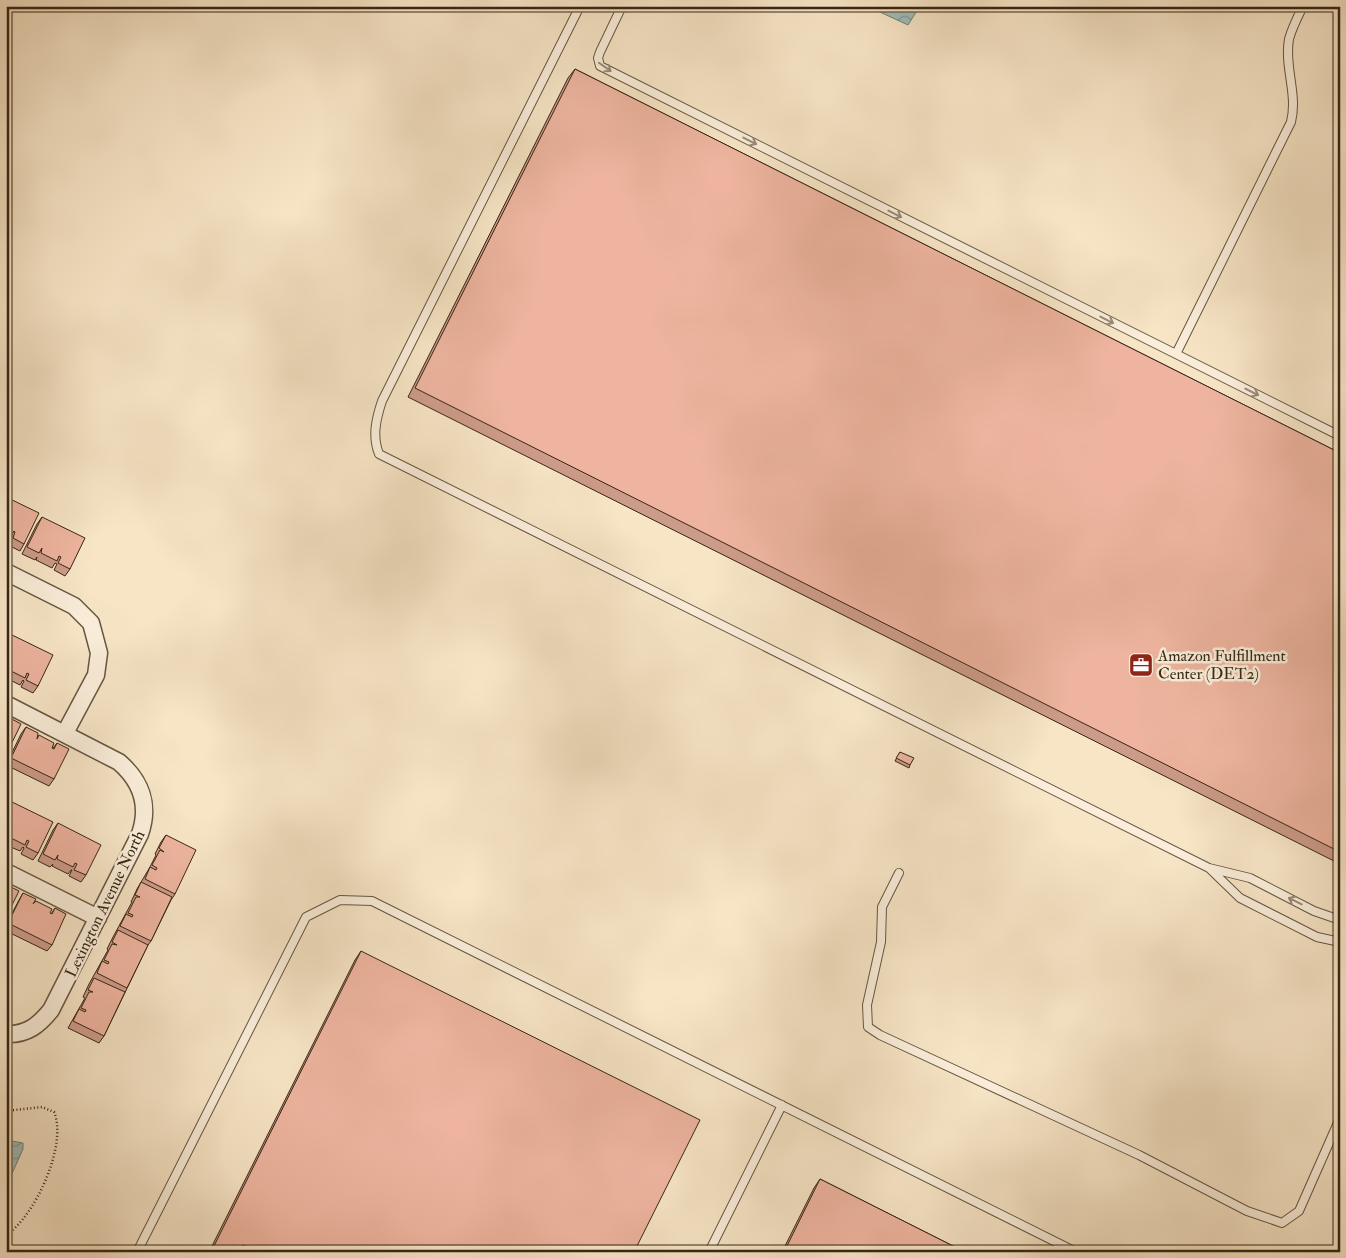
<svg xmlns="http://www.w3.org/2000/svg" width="1346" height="1258" viewBox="0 0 1346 1258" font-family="'IM FELL Double Pica',serif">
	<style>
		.water { fill: url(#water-waves); stroke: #748178 }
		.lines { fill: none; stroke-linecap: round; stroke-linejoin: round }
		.lane-casing { stroke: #665641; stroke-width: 10 }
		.street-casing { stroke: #665641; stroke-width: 19 }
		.path { stroke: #362615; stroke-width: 2.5; stroke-dasharray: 1 2.5; stroke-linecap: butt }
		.lane { stroke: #faeeda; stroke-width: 8 }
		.street { stroke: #faeeda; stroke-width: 16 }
		.wall { fill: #cd9b89; stroke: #362615 }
		.building { fill: #eeb49f; stroke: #362615 }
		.oneway { stroke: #988a78 }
		.labels { text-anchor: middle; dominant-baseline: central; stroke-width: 5; stroke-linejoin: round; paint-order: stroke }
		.poi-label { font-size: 16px; fill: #362615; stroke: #faeeda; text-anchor: start }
		.street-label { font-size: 16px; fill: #362615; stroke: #faeeda }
	</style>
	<defs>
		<pattern id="water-waves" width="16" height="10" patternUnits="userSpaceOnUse" patternTransform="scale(1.25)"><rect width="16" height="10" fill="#9ebeba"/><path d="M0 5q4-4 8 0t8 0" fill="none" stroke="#829a96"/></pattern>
	</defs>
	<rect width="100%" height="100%" fill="#f7e5c6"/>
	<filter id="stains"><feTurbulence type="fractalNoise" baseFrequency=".004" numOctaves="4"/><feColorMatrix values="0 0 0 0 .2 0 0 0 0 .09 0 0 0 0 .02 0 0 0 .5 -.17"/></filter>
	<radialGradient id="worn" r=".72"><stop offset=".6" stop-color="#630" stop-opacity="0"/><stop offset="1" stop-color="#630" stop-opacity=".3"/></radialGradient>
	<path class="water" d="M 867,6 L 920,6 L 908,25 Z
		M 6,1140 L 23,1143 L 23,1149 L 6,1187 Z"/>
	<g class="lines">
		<defs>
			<path id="lane" d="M 580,6 L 382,401 C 376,419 372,436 379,454 L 1209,868
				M 622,6 L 600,52 L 598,58 L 600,66 L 1340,436
				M 1176,354 L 1291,122 C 1298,94 1284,67 1289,39 C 1292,28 1298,16 1303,6
				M 899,873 L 882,907 L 881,942 L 867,1005 L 868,1027 L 880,1035 L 1139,1155 L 1247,1211 L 1282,1223 L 1299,1211 L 1340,1118
				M 1340,920 L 1314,911 L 1250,878 L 1209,868 L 1240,898 L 1317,937 L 1340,942
				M 137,1252 L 306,917 L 340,900 L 372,901 L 1076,1252
				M 709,1252 L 782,1105"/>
			<path id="street" d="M 6,572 L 74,606 L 91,623 L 99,653 L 96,675 L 65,733
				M 6,704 L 119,762 C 141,781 150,805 140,834 L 51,1010 C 39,1025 27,1035 6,1034
				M 6,872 L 98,918"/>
		</defs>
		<use href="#lane" class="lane-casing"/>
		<use href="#street" class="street-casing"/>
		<path class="path" d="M 6,1111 L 42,1107 L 54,1112 C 68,1144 35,1217 6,1235"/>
		<use href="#lane" class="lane"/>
		<use href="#street" class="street"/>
	</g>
	<path class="wall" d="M 575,69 L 1340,453 L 1340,864 L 408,397 L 568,78 Z
		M 6,497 L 24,544 L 20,551 L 8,545 L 11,539 L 10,538 L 6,543 Z
		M 42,517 L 70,569 L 65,576 L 54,570 L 57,564 L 55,563 L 52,568 L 36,560 L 37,557 L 35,560 L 22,554 L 37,524 Z
		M 10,634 L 38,686 L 33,693 L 21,687 L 24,681 L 23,680 L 20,685 L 6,678 L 6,639 Z
		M 26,727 L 37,737 L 52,748 L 53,748 L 57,743 L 54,779 L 49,786 L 6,765 L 21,734 Z
		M 900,752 L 910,765 L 909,768 L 895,761 Z
		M 10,801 L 38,853 L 33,860 L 21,854 L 24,848 L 23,847 L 20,851 L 6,845 L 6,806 Z
		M 58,823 L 86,875 L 81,882 L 69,876 L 72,870 L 71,870 L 68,874 L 52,866 L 53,864 L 50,867 L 38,861 L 53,830 Z
		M 166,835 L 175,894 L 171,900 L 151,941 L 148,945 L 104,1036 L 99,1043 L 68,1028 L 85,998 L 83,997 L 89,984 L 108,950 L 107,949 L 113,937 L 132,902 L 131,902 L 137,889 L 150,867 L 156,855 L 155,854 L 161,842 Z
		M 23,893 L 33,904 L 51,914 L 55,908 L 52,945 L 47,951 L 6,931 L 6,925 L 19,900 Z
		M 361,951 L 634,1252 L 209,1252 L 355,960 Z
		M 820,1179 L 965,1252 L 782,1252 L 814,1188 Z"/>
	<path class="building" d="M 575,69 L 1340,453 L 1340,852 L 415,388 Z
		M 6,497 L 39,513 L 24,544 L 13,538 L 15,532 L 14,531 L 11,536 L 6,534 Z
		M 42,517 L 85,538 L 70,569 L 58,563 L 61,557 L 59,556 L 57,561 L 41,553 L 42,548 L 39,553 L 27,547 Z
		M 10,634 L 53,655 L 38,686 L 26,680 L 29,674 L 27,673 L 25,678 L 9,670 L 10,665 L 7,671 L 6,670 L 6,641 Z
		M 10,718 L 21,724 L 6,755 L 6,724 Z
		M 26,727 L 38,733 L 37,739 L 39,735 L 54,743 L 52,748 L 54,749 L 57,743 L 69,749 L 54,779 L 11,758 Z
		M 900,752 L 914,758 L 910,765 L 896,758 Z
		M 10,801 L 53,822 L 38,853 L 26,847 L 29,841 L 27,840 L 25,845 L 9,837 L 10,832 L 7,837 L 6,837 L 6,808 Z
		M 58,823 L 101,845 L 86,875 L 74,870 L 77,864 L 75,863 L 73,867 L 57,859 L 58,855 L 55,860 L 43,854 Z
		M 166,835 L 196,850 L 175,894 L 145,879 L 150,867 L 156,870 L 157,868 L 152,865 L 160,850 L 164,852 L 159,848 Z
		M 141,882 L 172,897 L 151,941 L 120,926 L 126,914 L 132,917 L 133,915 L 128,913 L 136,897 L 140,897 L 135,895 Z
		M 7,885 L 19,891 L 6,917 L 6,887 Z
		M 23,893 L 36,899 L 33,904 L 36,901 L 52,909 L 50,913 L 52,914 L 55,908 L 66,914 L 52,945 L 8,923 Z
		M 118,930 L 148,945 L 127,988 L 97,973 L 102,961 L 108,964 L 109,962 L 104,960 L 112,944 L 117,945 L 112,942 Z
		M 361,951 L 700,1120 L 634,1252 L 256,1252 L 243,1245 L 240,1252 L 211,1252 Z
		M 94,978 L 125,992 L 104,1036 L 73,1021 L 79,1009 L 85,1012 L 86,1010 L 81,1008 L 89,992 L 93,992 L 88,990 Z
		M 820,1179 L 965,1252 L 784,1252 Z"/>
	<defs><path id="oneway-shaft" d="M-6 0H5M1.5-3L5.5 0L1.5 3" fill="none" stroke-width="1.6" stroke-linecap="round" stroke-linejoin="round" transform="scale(1.25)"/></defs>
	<g class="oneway">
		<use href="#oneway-shaft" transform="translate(605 67) rotate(35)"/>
		<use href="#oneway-shaft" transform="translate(750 141) rotate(27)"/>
		<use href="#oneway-shaft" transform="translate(895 214) rotate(27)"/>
		<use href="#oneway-shaft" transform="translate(1107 320) rotate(27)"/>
		<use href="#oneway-shaft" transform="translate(1252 392) rotate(27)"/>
		<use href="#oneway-shaft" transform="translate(1295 901) rotate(-153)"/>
	</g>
	<defs>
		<symbol id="office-square" viewBox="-11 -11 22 22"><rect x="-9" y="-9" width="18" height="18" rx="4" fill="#8f2418" stroke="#faeeda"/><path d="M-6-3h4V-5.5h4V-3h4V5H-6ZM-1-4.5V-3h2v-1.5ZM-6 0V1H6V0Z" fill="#fff"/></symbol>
	</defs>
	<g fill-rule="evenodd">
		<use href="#office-square" x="1127" y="651" width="28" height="28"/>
	</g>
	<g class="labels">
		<g class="poi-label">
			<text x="1158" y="656">Amazon Fulfillment<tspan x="1158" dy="18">Center (DET2)</tspan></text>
		</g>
		<g class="street-label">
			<text transform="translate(105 904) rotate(-64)">Lexington Avenue North</text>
		</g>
	</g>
	<rect width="1346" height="1258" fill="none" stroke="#f7e5c6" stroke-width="25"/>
	<rect x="8" y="8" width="1331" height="1243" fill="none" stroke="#362615" stroke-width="2.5"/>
	<rect x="12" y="12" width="1321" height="1233" fill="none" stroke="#362615"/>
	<rect width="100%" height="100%" filter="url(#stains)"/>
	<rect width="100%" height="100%" fill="url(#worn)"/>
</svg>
